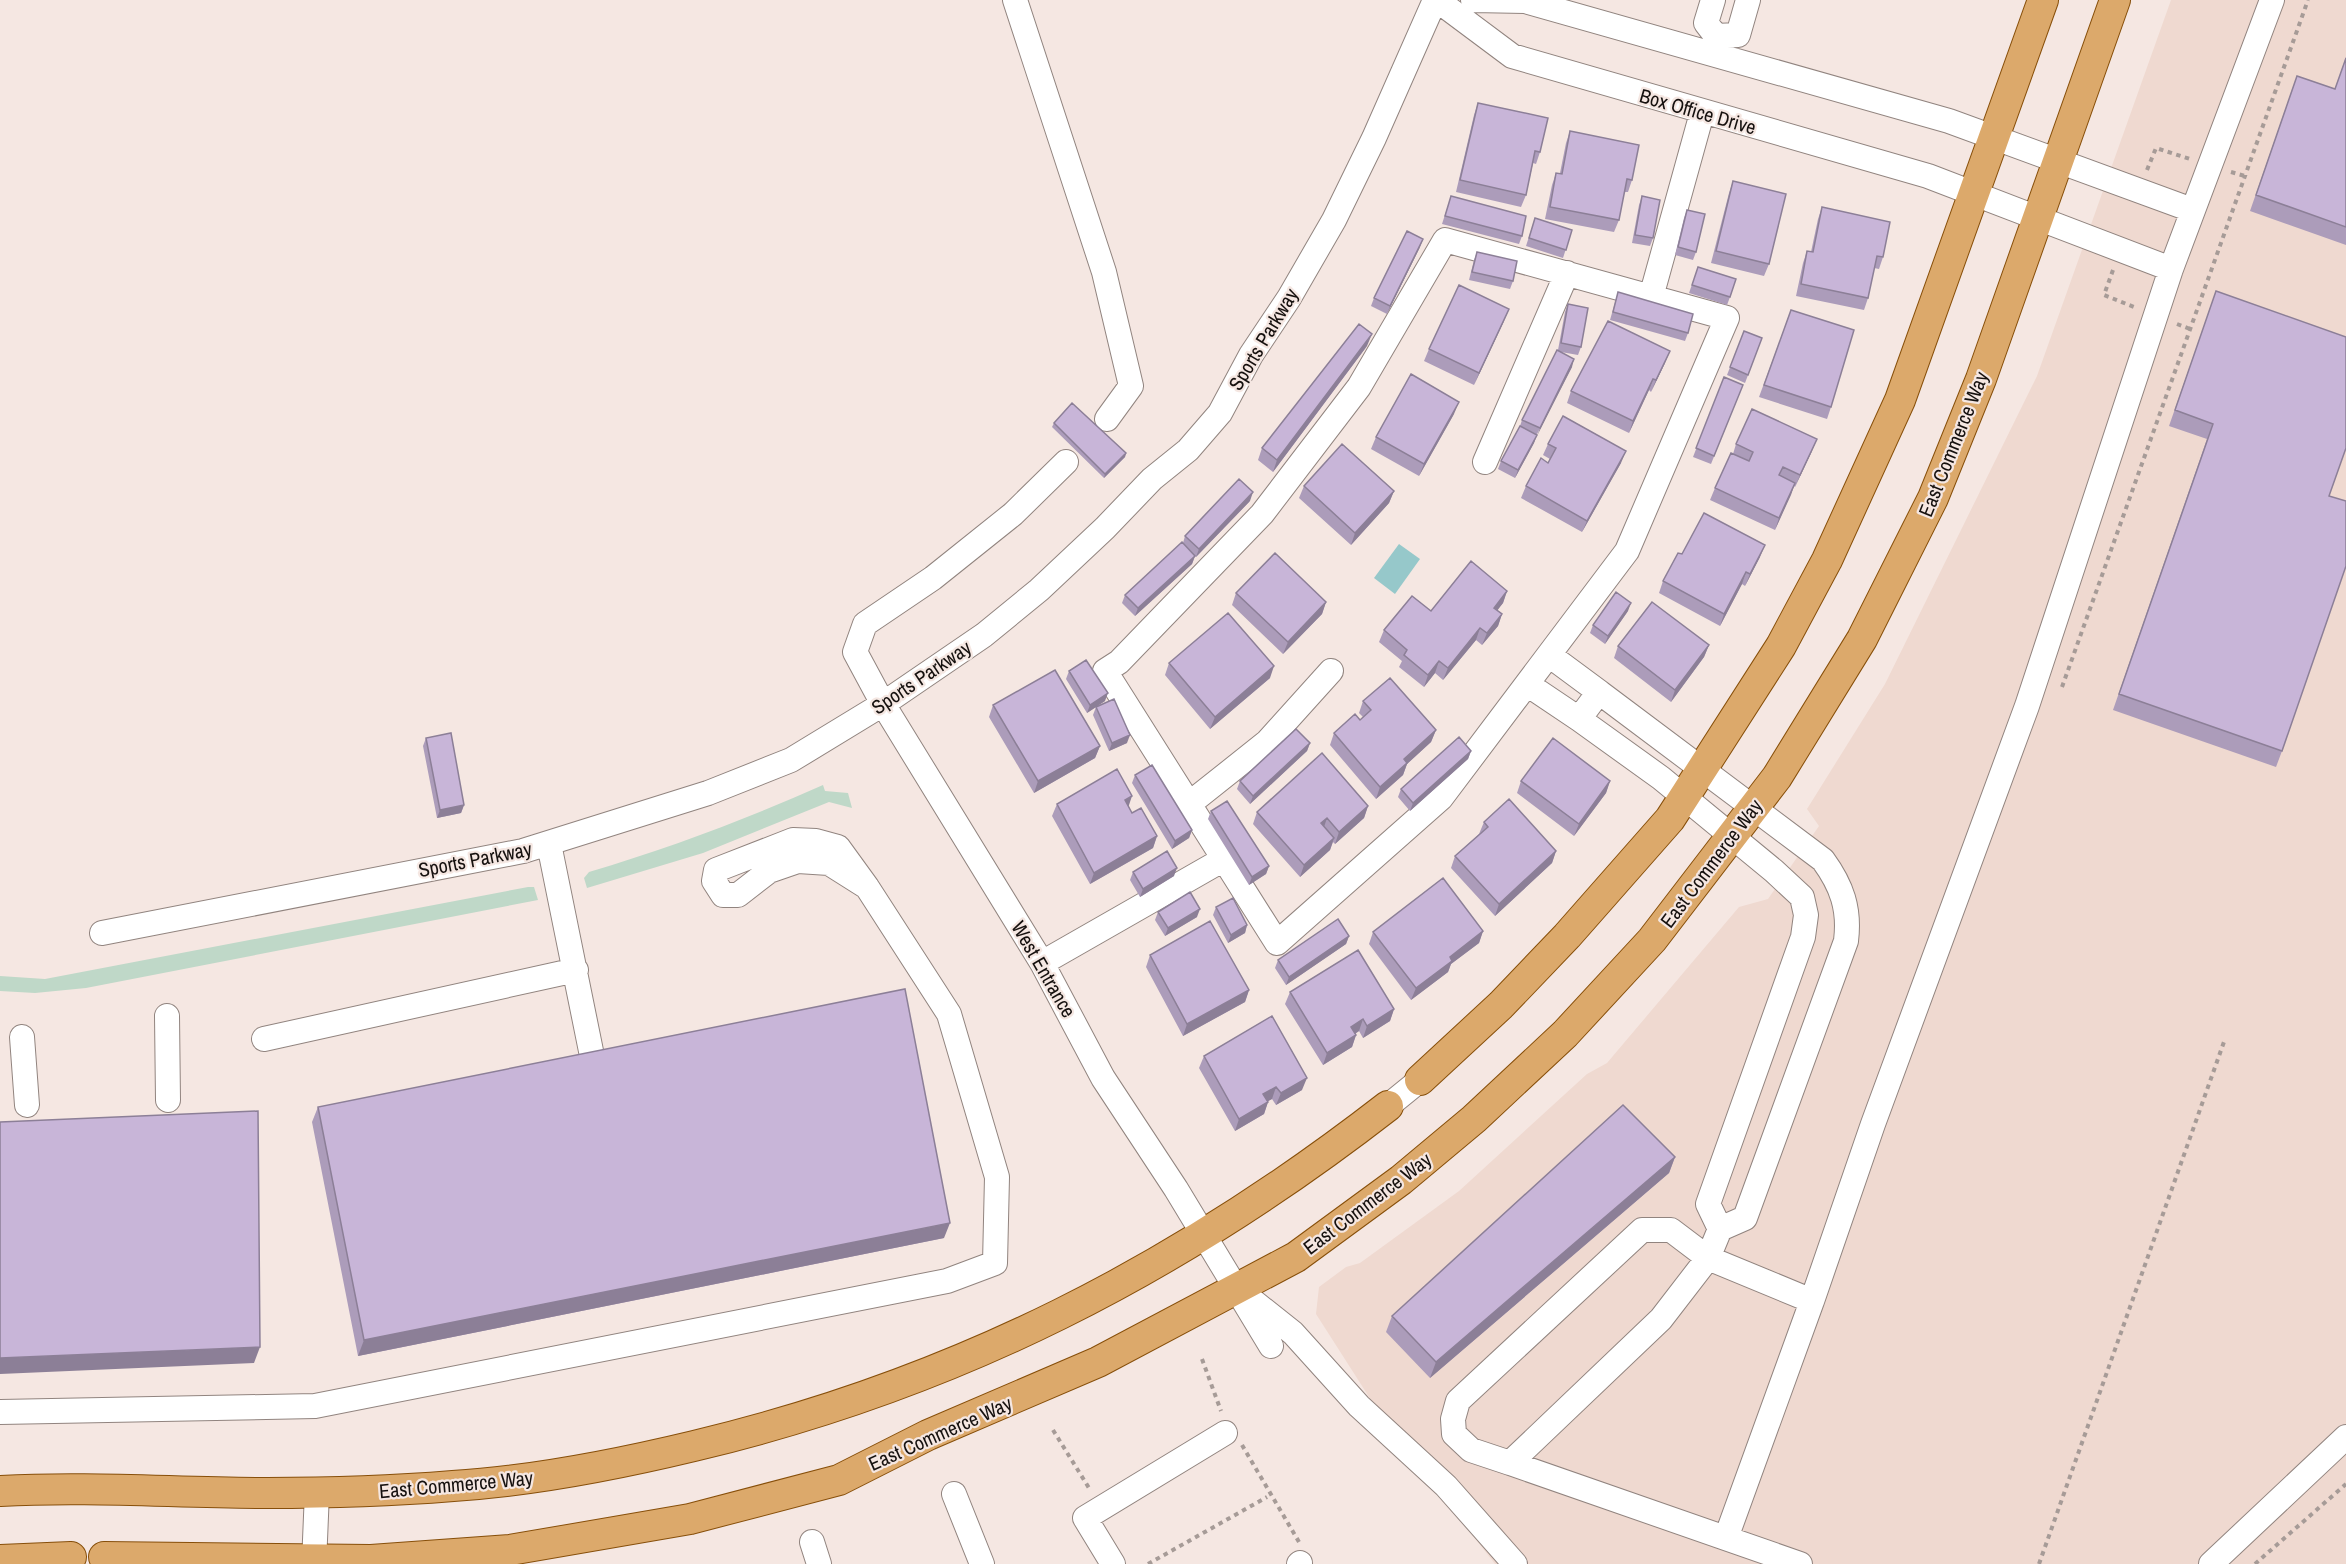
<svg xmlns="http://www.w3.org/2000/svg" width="2346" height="1564" viewBox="0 0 2346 1564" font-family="'Archivo Narrow',sans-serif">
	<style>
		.built { fill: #efd9d0 }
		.green { fill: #bfd8c8 }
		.water { fill: #96c8ca }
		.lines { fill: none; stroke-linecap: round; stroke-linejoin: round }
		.minor-casing { stroke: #91847f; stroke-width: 26 }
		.major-casing { stroke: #874f0a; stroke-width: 32 }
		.path { stroke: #a69b97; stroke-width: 4; stroke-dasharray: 4.5 4.5; stroke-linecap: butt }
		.minor { stroke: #fff; stroke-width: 24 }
		.major { stroke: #dca96b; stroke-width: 30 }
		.wall { fill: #ac9cba }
		.shaded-wall { fill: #8c7f97 }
		.building { fill: #c8b5d8; stroke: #8c7f97; stroke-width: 1.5 }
		.labels { text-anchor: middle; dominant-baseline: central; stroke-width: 4.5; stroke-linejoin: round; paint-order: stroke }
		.street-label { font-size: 20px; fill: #16110f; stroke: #f5e7e2 }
	</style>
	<rect width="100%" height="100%" fill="#f5e7e2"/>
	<path class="built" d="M 2171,0 L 2346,0 L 2346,1564 L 1495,1564 L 1387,1425 L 1316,1314 L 1319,1287 L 1346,1267 L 1360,1263 L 1459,1191 L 1587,1074 L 1607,1063 L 1739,907 L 1768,899 L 1819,826 L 1807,809 L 1885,684 L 2037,376 Z"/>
	<path class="green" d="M 823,785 L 825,791 L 848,793 L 852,808 L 829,802 L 703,853 L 587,888 L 584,878 L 589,872 C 670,848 747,819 823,785 Z
		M 528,887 L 534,887 L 538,900 L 86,988 L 35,993 L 0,991 L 0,976 L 45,979 Z"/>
	<path class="water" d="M 1399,544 L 1420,559 L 1395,594 L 1374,578 Z"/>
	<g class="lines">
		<defs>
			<path id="minor" d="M 1015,0 L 1104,272 L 1131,386 L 1107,419
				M 1437,0 L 1512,56 L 1928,176 L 2171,269
				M 1473,0 L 1525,1 L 1949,121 L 2192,210
				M 1713,0 L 1706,23 L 1716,36
				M 1716,36 L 1738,35 L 1748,0
				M 1445,240 L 1727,318 L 1627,551 L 1441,798 L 1277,943 L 1105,671 L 1119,662 L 1262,514 L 1359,387 Z
				M 1651,297 L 1702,113
				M 1066,462 L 1013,514 L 933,578 L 865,624 L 855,652 L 883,704 L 1042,963 L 1103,1078 L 1176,1189 L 1271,1346
				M 1485,462 L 1567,273
				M 1549,655 L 1599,692
				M 1527,684 L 1579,719
				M 1189,804 L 1267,742 L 1331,671
				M 549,844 L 591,1051
				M 102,933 L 523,851 L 708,793 L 791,760 L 883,704 L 984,635 L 1039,590 L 1105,528 L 1152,479 L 1188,450 L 1220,413 L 1251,355 L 1289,298 L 1334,220 L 1374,138 L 1435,0
				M 1042,963 L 1224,859
				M 167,1016 L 168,1100
				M 22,1037 L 27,1105
				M 264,1039 L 576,970
				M 1388,1106 L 1420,1080
				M 1249,1298 L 1293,1333 L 1359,1406 L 1446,1486 L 1515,1564
				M 1812,1301 L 1873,1124 L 2027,706 L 2171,269 L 2272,0
				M 0,1412 L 315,1406 L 947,1281 L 995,1263 L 997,1177 L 949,1014 L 867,887 L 838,847 L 816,841 L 793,840 L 716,870 L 714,881 L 723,895 L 738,895 L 769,871 L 798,861 L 829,863 L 867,887
				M 1510,1463 L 1471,1450 L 1454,1434 L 1453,1419 L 1458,1401 L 1642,1230 L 1671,1230 L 1708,1258 L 1720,1229 L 1745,1218 L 1846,941 C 1850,909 1842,886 1823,860 L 1599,692 L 1579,719 L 1661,778 L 1774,871 L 1802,897 L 1806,915 L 1803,937 L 1708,1204 L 1720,1229
				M 954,1494 L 982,1564
				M 1726,1538 L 1812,1301 L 1708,1258 L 1661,1319 L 1510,1463 L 1800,1564
				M 812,1542 L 819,1564
				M 314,1564 L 317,1492
				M 1113,1564 L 1085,1518 L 1225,1433
				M 1299,1564 L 1300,1563
				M 2211,1564 L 2346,1437"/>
			<path id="major" d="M 1420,1080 L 1501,1005 L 1567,936 L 1670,819 L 1781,646 L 1827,560 L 1900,400 L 2043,0
				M 0,1491 C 89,1486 178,1493 267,1493 C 329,1493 391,1491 453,1486 C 534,1481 615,1465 694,1446 C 955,1384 1177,1270 1388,1106
				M 104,1557 L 371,1560 L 510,1550 L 690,1519 L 839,1480 L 928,1435 L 1098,1362 L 1296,1257 L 1401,1180 L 1474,1119 L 1565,1034 L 1652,940 L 1777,777 L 1862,639 L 1933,498 L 1981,379 L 2115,0
				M 0,1560 L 71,1557"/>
		</defs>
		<use href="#minor" class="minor-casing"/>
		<use href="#major" class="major-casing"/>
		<path class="path" d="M 2147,170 L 2156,148 L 2190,159
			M 2231,172 L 2245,176
			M 2113,270 L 2104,295 L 2134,307
			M 2177,324 L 2190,329
			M 2062,687 L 2308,0
			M 1202,1359 L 1221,1411
			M 1053,1430 L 1089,1488
			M 1242,1445 L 1299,1542
			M 1148,1564 L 1267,1497
			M 2039,1564 L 2225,1039
			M 2255,1564 L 2346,1484"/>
		<use href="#minor" class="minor"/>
		<use href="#major" class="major"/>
	</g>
	<path class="wall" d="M 2346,57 L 2346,245 L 2250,211 L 2297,76 L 2335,89 Z
		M 1478,103 L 1540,152 L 1536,164 L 1533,163 L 1526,195 L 1521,207 L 1456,192 L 1474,115 Z
		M 1570,131 L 1632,180 L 1628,192 L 1624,192 L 1619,220 L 1614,232 L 1545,219 L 1552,185 L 1556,173 L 1560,173 L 1566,143 Z
		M 1733,181 L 1769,264 L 1764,276 L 1711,263 L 1729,193 Z
		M 1451,196 L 1522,236 L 1519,244 L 1442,224 Z
		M 1642,196 L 1653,238 L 1650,246 L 1632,243 L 1639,205 Z
		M 1822,207 L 1883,257 L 1879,269 L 1874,268 L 1868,298 L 1864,310 L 1796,296 L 1803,263 L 1807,251 L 1811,252 L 1818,219 Z
		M 1687,210 L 1696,252 L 1693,260 L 1675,255 L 1684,218 Z
		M 1535,218 L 1572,230 L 1563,258 L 1526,246 Z
		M 1420,247 L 1387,314 L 1371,306 L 1374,298 Z
		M 1477,252 L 1513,281 L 1510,289 L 1469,280 L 1474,260 Z
		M 1698,267 L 1730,297 L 1727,305 L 1689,293 Z
		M 2216,291 L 2329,496 L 2282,751 L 2276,767 L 2113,710 L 2207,439 L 2169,426 Z
		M 1618,292 L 1688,333 L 1685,341 L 1610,320 Z
		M 1568,304 L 1581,347 L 1578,355 L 1561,352 L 1572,367 L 1536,436 L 1534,443 L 1515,478 L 1498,469 L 1501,461 L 1520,426 L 1522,420 L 1558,350 L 1565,312 Z
		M 1791,310 L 1831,407 L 1827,419 L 1759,397 Z
		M 1504,321 L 1474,385 L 1424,361 L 1429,349 Z
		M 1744,331 L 1762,338 L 1745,383 L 1727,375 Z
		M 1367,346 L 1273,472 L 1258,460 L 1262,448 Z
		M 1665,363 L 1651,392 L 1649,390 L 1629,433 L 1567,403 L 1571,391 Z
		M 1724,377 L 1743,385 L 1711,464 L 1693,457 Z
		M 1454,414 L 1419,476 L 1371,449 L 1376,437 Z
		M 1054,423 L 1126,453 L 1125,457 L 1104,478 L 1052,427 Z
		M 1548,444 L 1621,463 L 1582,532 L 1521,498 L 1526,486 L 1548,463 L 1550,459 L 1543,455 Z
		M 1736,444 L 1812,451 L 1795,487 L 1794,486 L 1775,530 L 1710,500 L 1715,488 L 1733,454 Z
		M 1304,486 L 1394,491 L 1389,503 L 1351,545 L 1299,498 Z
		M 1250,501 L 1196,557 L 1193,554 L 1195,556 L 1192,564 L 1135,616 L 1122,603 L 1125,595 L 1183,543 L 1185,536 Z
		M 1682,554 L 1760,557 L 1745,586 L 1742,584 L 1720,626 L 1659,593 L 1663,581 Z
		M 1507,591 L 1503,603 L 1497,610 L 1502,614 L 1498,626 L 1482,645 L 1476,640 L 1443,680 L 1435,673 L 1424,687 L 1399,667 L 1402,661 L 1379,642 L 1384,630 L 1431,611 Z
		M 1236,593 L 1326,602 L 1322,614 L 1283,654 L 1232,605 Z
		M 1628,611 L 1605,644 L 1590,633 L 1593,625 Z
		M 1709,645 L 1704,657 L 1671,702 L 1614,658 L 1618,646 Z
		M 1169,663 L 1270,678 L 1210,729 L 1165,675 Z
		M 1069,671 L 1105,701 L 1097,706 L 1127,743 L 1109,751 L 1093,715 L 1096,707 L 1087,713 L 1066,679 Z
		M 1363,701 L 1436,730 L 1431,742 L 1407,764 L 1403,775 L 1376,799 L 1330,745 L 1334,733 L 1360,720 L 1363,717 L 1359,713 Z
		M 993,705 L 1100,746 L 1095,758 L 1034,793 L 989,717 Z
		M 426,738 L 464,805 L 461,813 L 437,818 L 423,746 Z
		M 1310,743 L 1307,751 L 1250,804 L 1237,789 L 1240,781 Z
		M 1471,751 L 1468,759 L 1410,811 L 1398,797 L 1401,789 Z
		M 1135,775 L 1192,830 L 1189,838 L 1172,849 L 1132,783 Z
		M 1521,781 L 1610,781 L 1606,793 L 1574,836 L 1517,793 Z
		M 1057,804 L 1128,807 L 1132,813 L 1157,836 L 1153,848 L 1090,884 L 1052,816 Z
		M 1368,806 L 1364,818 L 1335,844 L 1333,842 L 1330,850 L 1300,877 L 1253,824 L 1257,812 Z
		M 1211,811 L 1269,866 L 1266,874 L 1249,885 L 1208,819 Z
		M 1484,822 L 1556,851 L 1552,863 L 1495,916 L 1451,868 L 1455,856 L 1479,834 Z
		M 1133,872 L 1174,876 L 1140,897 L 1130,880 Z
		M 1216,907 L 1247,925 L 1245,933 L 1228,943 L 1213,915 Z
		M 1158,912 L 1197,917 L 1165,936 L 1155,920 Z
		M 1483,931 L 1479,943 L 1451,964 L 1448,972 L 1411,1000 L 1369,944 L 1373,932 Z
		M 1349,936 L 1346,944 L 1286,985 L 1275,968 L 1278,960 Z
		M 1150,955 L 1249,990 L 1245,1002 L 1183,1036 L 1146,967 Z
		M 1290,992 L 1394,1009 L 1390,1021 L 1363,1038 L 1359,1031 L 1355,1034 L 1356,1035 L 1352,1047 L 1323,1065 L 1285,1004 Z
		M 1204,1056 L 1302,1090 L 1276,1105 L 1272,1099 L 1268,1101 L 1268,1102 L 1264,1114 L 1235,1131 L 1199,1068 Z
		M 318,1107 L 944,1238 L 358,1356 L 312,1122 Z
		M 1675,1157 L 1669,1173 L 1430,1378 L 1386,1332 L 1392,1316 Z"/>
	<path class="shaded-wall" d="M 1423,239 L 1420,247 L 1387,314 L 1390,306 Z
		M 1509,309 L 1504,321 L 1474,385 L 1479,373 Z
		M 1372,334 L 1367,346 L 1273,472 L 1277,460 Z
		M 1670,351 L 1665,363 L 1651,392 L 1656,380 Z
		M 1574,359 L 1572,367 L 1537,436 L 1540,428 Z
		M 1653,379 L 1649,390 L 1629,433 L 1633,421 Z
		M 1459,402 L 1454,414 L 1419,476 L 1424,464 Z
		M 1537,435 L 1534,443 L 1515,478 L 1518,470 Z
		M 1817,439 L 1812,451 L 1795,487 L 1800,475 Z
		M 1626,451 L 1621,463 L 1582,532 L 1587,521 Z
		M 1126,453 L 1125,457 L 1104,478 L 1105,474 Z
		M 1795,483 L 1791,495 L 1775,530 L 1779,518 Z
		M 1394,491 L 1389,503 L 1351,545 L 1355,533 Z
		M 1253,492 L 1250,501 L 1196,557 L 1199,549 Z
		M 1765,545 L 1760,557 L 1745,586 L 1750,574 Z
		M 1195,556 L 1192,564 L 1135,616 L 1138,608 Z
		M 1746,572 L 1742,584 L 1720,626 L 1724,614 Z
		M 1507,591 L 1503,603 L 1490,620 L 1494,608 Z
		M 1326,602 L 1322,614 L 1283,654 L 1288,642 Z
		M 1631,603 L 1628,611 L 1605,644 L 1608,636 Z
		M 1502,614 L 1498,626 L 1482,645 L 1487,633 Z
		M 1480,628 L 1476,640 L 1443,680 L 1448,668 Z
		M 1709,645 L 1704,657 L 1671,702 L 1675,690 Z
		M 1439,661 L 1435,673 L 1424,687 L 1428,675 Z
		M 1274,666 L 1270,678 L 1210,729 L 1215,717 Z
		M 1108,693 L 1105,701 L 1087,713 L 1090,705 Z
		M 1436,730 L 1431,742 L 1407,764 L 1403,775 L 1376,799 L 1380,787 L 1404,759 Z
		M 1130,735 L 1127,743 L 1109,751 L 1112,743 Z
		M 1310,743 L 1307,751 L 1250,804 L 1253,796 Z
		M 1100,746 L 1095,758 L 1034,793 L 1038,781 Z
		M 1471,751 L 1468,759 L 1410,811 L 1413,803 Z
		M 1610,781 L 1606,793 L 1574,836 L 1579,824 Z
		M 1132,796 L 1128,808 L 1125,800 Z
		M 464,805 L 461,813 L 437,818 L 440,810 Z
		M 1368,806 L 1364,818 L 1335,844 L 1339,832 Z
		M 1327,818 L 1323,830 L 1321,823 Z
		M 1192,830 L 1189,838 L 1172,849 L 1175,841 Z
		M 1157,836 L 1153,848 L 1090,884 L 1094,873 Z
		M 1334,838 L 1330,850 L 1300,877 L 1304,865 Z
		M 1556,851 L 1552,863 L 1495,916 L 1499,904 Z
		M 1269,866 L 1266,874 L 1249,885 L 1252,877 Z
		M 1177,868 L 1174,876 L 1140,897 L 1143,889 Z
		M 1200,909 L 1197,917 L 1165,936 L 1168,928 Z
		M 1247,925 L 1245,933 L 1228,943 L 1231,935 Z
		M 1483,931 L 1479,943 L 1451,964 L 1448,972 L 1411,1000 L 1416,988 L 1450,957 Z
		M 1349,936 L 1346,944 L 1286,985 L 1289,977 Z
		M 1249,990 L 1245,1002 L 1183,1036 L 1187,1024 Z
		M 1394,1009 L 1390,1021 L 1363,1038 L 1367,1026 Z
		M 1363,1019 L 1359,1031 L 1347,1039 L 1351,1027 Z
		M 1356,1035 L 1352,1047 L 1323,1065 L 1327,1053 Z
		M 1307,1078 L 1302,1090 L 1276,1105 L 1281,1093 Z
		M 1276,1087 L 1272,1099 L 1259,1106 L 1263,1094 Z
		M 1268,1102 L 1264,1114 L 1235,1131 L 1239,1119 Z
		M 1675,1157 L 1669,1173 L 1430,1378 L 1436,1362 Z
		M 950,1223 L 944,1238 L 358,1356 L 364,1340 Z
		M 260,1347 L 254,1363 L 0,1374 L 0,1358 Z"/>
	<path class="building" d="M 2346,58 L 2346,227 L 2256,195 L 2297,76 L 2335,89 Z
		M 1478,103 L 1548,118 L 1540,152 L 1535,151 L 1526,195 L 1460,180 Z
		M 1570,131 L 1639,145 L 1632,180 L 1627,179 L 1619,220 L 1550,207 L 1556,173 L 1562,174 Z
		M 1733,181 L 1786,194 L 1769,264 L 1716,251 Z
		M 1451,196 L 1526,216 L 1522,236 L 1445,216 Z
		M 1642,196 L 1660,200 L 1653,238 L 1635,235 Z
		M 1822,207 L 1890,222 L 1883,257 L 1877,256 L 1868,298 L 1801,284 L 1807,251 L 1813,252 Z
		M 1687,210 L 1705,214 L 1696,252 L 1678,247 Z
		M 1535,218 L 1572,230 L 1566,250 L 1529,238 Z
		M 1407,231 L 1423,239 L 1390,306 L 1374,298 Z
		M 1477,252 L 1517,261 L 1513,281 L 1472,272 Z
		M 1698,267 L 1736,279 L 1730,297 L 1692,285 Z
		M 1459,285 L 1509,309 L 1479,373 L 1429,349 Z
		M 2216,291 L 2346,337 L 2346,448 L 2329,496 L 2346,501 L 2346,566 L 2282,751 L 2119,694 L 2213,424 L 2175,410 Z
		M 1618,292 L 1693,314 L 1688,333 L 1613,312 Z
		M 1568,304 L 1588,308 L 1581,347 L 1561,343 Z
		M 1791,310 L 1854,330 L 1831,407 L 1764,385 Z
		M 1608,321 L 1670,351 L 1656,380 L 1653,379 L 1633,421 L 1571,391 Z
		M 1359,324 L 1372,334 L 1277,460 L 1262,448 Z
		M 1744,331 L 1762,338 L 1748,375 L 1730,367 Z
		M 1557,350 L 1574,359 L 1540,428 L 1522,420 Z
		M 1411,374 L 1459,402 L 1424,464 L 1376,437 Z
		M 1724,377 L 1743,385 L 1714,456 L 1696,448 Z
		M 1072,403 L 1126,453 L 1105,474 L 1054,423 Z
		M 1752,409 L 1817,439 L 1800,475 L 1783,467 L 1779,475 L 1795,483 L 1779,518 L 1715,488 L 1731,453 L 1749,461 L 1753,452 L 1736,444 Z
		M 1563,416 L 1626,451 L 1587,521 L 1526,486 L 1541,458 L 1548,463 L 1556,448 L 1548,444 Z
		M 1520,426 L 1537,435 L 1518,470 L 1501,461 Z
		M 1342,444 L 1394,491 L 1355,533 L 1304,486 Z
		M 1239,479 L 1253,492 L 1199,549 L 1185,536 Z
		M 1704,513 L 1765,545 L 1750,574 L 1746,572 L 1724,614 L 1663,581 L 1678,553 L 1682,554 Z
		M 1182,542 L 1195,556 L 1138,608 L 1125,595 Z
		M 1275,553 L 1326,602 L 1288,642 L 1236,593 Z
		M 1471,561 L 1507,591 L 1494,608 L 1502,614 L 1487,633 L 1480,628 L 1448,668 L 1439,661 L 1428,675 L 1404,655 L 1407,650 L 1384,630 L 1412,596 L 1431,611 Z
		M 1616,592 L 1631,603 L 1608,636 L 1593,625 Z
		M 1652,602 L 1709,645 L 1675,690 L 1618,646 Z
		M 1228,613 L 1274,666 L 1215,717 L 1169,663 Z
		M 1086,660 L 1108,693 L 1090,705 L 1069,671 Z
		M 1055,670 L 1100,746 L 1038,781 L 993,705 Z
		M 1390,678 L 1436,730 L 1404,759 L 1407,763 L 1380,787 L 1334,733 L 1355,714 L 1360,720 L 1371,710 L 1363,701 Z
		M 1114,699 L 1130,735 L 1112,743 L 1096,707 Z
		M 1296,729 L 1310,743 L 1253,796 L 1240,781 Z
		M 451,733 L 464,805 L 440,810 L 426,738 Z
		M 1459,737 L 1471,751 L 1413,803 L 1401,789 Z
		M 1553,738 L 1610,781 L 1579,824 L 1521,781 Z
		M 1322,753 L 1368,806 L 1339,832 L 1327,818 L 1321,823 L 1334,838 L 1304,865 L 1257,812 Z
		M 1152,765 L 1192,830 L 1175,841 L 1135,775 Z
		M 1117,769 L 1132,796 L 1125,800 L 1132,813 L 1141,808 L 1157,836 L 1094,873 L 1057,804 Z
		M 1509,799 L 1556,851 L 1499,904 L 1455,856 L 1488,827 L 1484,822 Z
		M 1227,801 L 1269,866 L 1252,877 L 1211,811 Z
		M 1167,851 L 1177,868 L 1143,889 L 1133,872 Z
		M 1443,878 L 1483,931 L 1450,957 L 1452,961 L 1416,988 L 1373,932 Z
		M 1190,892 L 1200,909 L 1168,928 L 1158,912 Z
		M 1233,898 L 1247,925 L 1231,935 L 1216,907 Z
		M 1338,919 L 1349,936 L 1289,977 L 1278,960 Z
		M 1210,921 L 1249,990 L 1187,1024 L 1150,955 Z
		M 1358,950 L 1394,1009 L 1367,1026 L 1363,1019 L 1351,1027 L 1356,1035 L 1327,1053 L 1290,992 Z
		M 905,989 L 950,1223 L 364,1340 L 318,1107 Z
		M 1272,1016 L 1307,1078 L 1281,1093 L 1276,1087 L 1263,1094 L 1268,1102 L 1239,1119 L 1204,1056 Z
		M 1623,1105 L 1675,1157 L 1436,1362 L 1392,1316 Z
		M 258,1111 L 260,1347 L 0,1358 L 0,1122 Z"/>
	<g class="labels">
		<g class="street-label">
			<text transform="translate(1698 111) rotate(16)">Box Office Drive</text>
			<text transform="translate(1263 339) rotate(-59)">Sports Parkway</text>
			<text transform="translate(1953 444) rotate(-68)">East Commerce Way</text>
			<text transform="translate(921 677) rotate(-34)">Sports Parkway</text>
			<text transform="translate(475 859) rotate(-11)">Sports Parkway</text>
			<text transform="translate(1711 863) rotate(-53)">East Commerce Way</text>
			<text transform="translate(1044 969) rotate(60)">West Entrance</text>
			<text transform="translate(1367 1203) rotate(-37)">East Commerce Way</text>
			<text transform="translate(940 1433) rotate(-24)">East Commerce Way</text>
			<text transform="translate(456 1484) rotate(-5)">East Commerce Way</text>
		</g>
	</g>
</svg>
